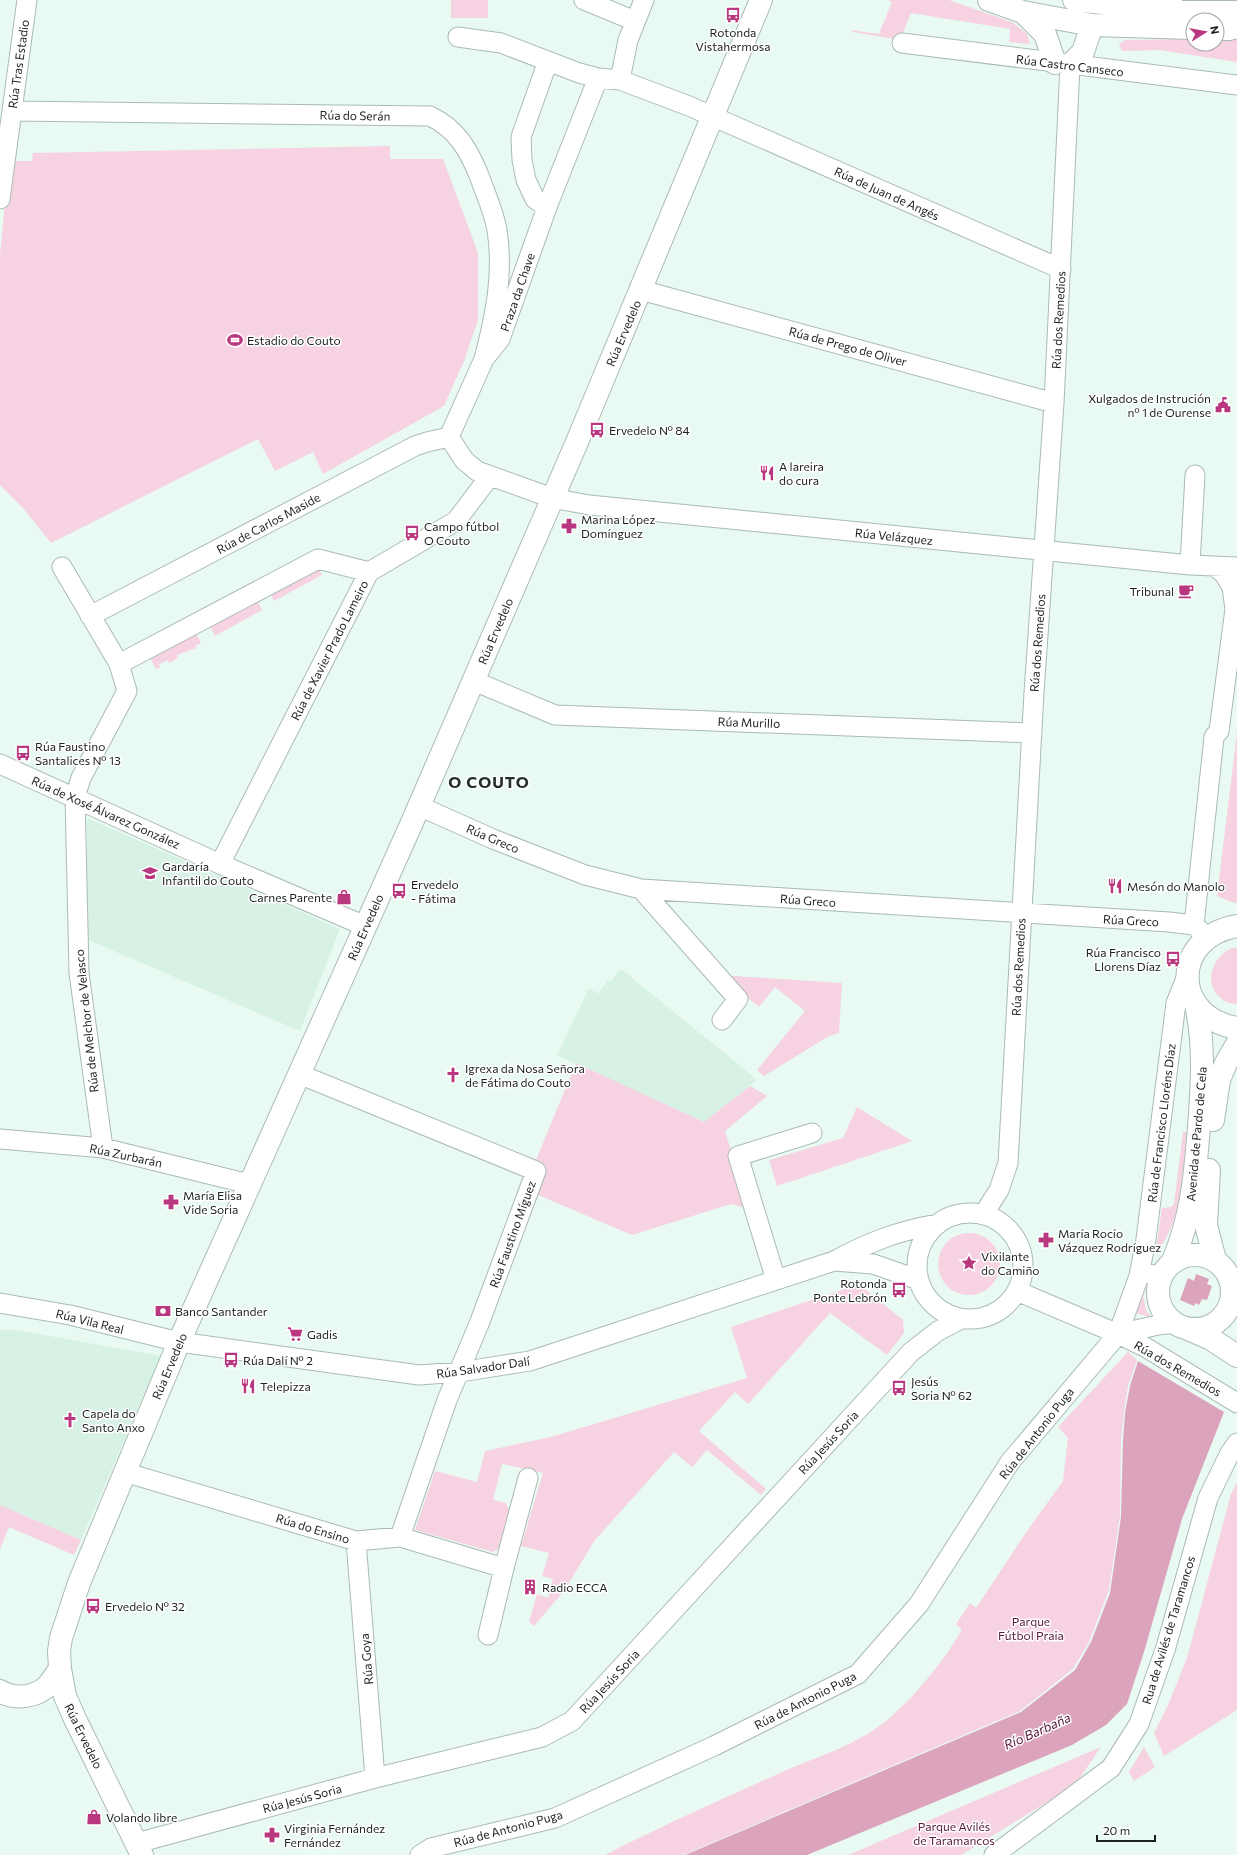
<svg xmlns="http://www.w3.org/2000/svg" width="1237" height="1855" viewBox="0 0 1237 1855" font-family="Commissioner,sans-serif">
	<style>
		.built { fill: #d7f1e5 }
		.green { fill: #f7d2e2 }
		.water { fill: #dba4bc }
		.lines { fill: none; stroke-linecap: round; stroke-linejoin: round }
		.street-casing { stroke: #aabbb3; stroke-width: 21 }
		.secondary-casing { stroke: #aabbb3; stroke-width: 24 }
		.highway-casing { stroke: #aabbb3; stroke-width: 24 }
		.street { stroke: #fff; stroke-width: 19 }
		.secondary { stroke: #fff; stroke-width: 22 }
		.highway { stroke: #fff; stroke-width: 22 }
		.labels { text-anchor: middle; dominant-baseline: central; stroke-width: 3; stroke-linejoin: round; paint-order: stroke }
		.poi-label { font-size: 12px; fill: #1b211e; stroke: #fff; text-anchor: start }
		.street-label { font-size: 12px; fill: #1b211e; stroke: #fff }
		.park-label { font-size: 12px; fill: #591a3c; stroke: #fff }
		.water-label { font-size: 13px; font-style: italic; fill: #551639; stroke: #fff }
		.district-label { font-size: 16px; font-weight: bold; letter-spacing: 1px; fill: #24312b; stroke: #fff }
	</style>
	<rect width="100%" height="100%" fill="#e8faf2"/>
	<path class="built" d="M 87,818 L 340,929 L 300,1031 L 86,939 Z
		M 621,969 L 743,1068 L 757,1080 L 704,1122 L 557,1055 L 589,988 L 598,994 L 608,980 L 610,982 Z
		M 0,1330 L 16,1330 L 161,1356 L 81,1540 L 0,1505 Z"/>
	<path class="green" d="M 451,0 L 488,0 L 488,18 L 451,18 Z
		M 888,0 L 949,0 L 1012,22 L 1027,34 L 1030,44 L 1009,42 L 1010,29 L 911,13 L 900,40 L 852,32 L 852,30 L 879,34 L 892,2 Z
		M 1217,38 L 1237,38 L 1237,62 L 1159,50 L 1126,51 L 1122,51 L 1119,44 L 1125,40 L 1193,39 L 1193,44 L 1217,44 Z
		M 390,146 L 390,159 L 443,159 L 478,253 L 478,320 L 464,361 L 444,406 L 323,474 L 313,452 L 275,471 L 258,439 L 51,543 L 23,508 L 0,485 L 0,254 L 9,161 L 32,161 L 33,153 Z
		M 317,565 L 322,575 L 274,601 L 269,591 Z
		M 256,597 L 262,610 L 215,636 L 208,623 Z
		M 194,629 L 201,643 L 195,646 L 196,648 L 177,655 L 178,658 L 169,663 L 168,660 L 159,664 L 160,668 L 156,669 L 147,652 Z
		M 1237,733 L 1237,902 L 1234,903 L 1217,896 Z
		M 1232,948 L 1237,948 L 1237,1004 C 1205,1002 1202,962 1232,948 Z
		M 720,975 L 842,983 L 839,1033 L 829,1036 L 764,1076 L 757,1070 L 805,1011 L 775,987 L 759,1007 Z
		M 576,1063 L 704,1122 L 750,1086 L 767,1096 L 725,1131 L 749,1209 L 731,1204 L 632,1235 L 524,1189 Z
		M 857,1107 L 912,1141 L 777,1186 L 769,1160 L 843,1138 Z
		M 1183,1132 L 1187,1132 C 1182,1173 1183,1222 1155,1254 L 1162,1208 L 1171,1207 L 1174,1204 Z
		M938 1264a31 31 0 1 1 62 0a31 31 0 1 1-62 0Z
		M 859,1284 L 903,1320 L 904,1333 L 887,1355 L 830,1313 L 748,1404 L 735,1392 L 699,1431 L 766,1489 L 761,1495 L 707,1450 L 692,1467 L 674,1452 L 595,1540 L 564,1591 L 534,1626 L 529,1622 L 537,1594 L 548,1598 L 553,1579 L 542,1576 L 549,1553 L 521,1546 L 543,1473 L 502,1464 L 493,1500 L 506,1503 L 511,1514 L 502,1546 L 493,1552 L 415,1530 L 435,1471 L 477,1482 L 485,1451 L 551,1437 L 747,1378 L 731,1327 Z
		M 1142,1290 L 1146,1310 L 1151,1317 L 1134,1313 Z
		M 1128,1352 L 1137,1360 L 1128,1386 L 1124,1412 L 1121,1441 L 1120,1516 L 1109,1590 L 1089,1642 L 1073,1669 L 1020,1711 L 683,1855 L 605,1855 C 665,1824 727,1797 789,1769 C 820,1756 855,1745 882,1724 C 912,1701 942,1663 962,1630 L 956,1624 L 970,1603 L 976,1608 L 1027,1531 L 1063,1481 L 1068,1438 L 1058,1427 Z
		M 1237,1482 L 1237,1710 L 1164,1756 L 1154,1733 L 1168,1705 L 1187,1658 L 1231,1494 Z
		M 0,1505 L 81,1540 L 74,1555 L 9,1527 L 0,1549 Z
		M 1101,1747 L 1075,1785 L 961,1855 L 848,1855 Z
		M 1144,1747 L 1155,1767 L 1134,1781 L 1129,1772 Z"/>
	<path class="water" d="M 1196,1274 L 1209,1279 L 1207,1284 L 1212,1286 L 1207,1300 L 1202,1299 L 1199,1305 L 1195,1303 L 1194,1306 L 1180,1300 L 1188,1278 L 1194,1281 Z
		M 1138,1361 L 1224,1412 L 1182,1519 L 1144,1652 L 1127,1704 L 1106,1725 L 1072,1745 L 807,1855 L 685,1855 L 1021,1712 L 1075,1670 L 1091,1642 L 1110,1593 L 1121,1517 L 1123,1440 L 1125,1413 L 1130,1386 Z"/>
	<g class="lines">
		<defs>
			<path id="street" d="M 584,0 L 635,21
				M 458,37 L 501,43 L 579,73 L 598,78 L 620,80 L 689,106 L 1061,269
				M 902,43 L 1237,85
				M 620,80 L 628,40 L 644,0
				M 12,111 L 430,116 C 457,129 469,150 480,178 C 486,195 494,212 497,230 C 504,274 495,317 484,359
				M 0,199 L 27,0
				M 547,207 L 535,199 L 526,180 L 522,160 L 521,137 L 548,61
				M 641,290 L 1054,403
				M 449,437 L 464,460 L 477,471 L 552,498 L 589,505 L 1190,565 L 1237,567
				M 449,437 L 484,359 L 500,339 L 547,207 L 598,78
				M 1190,565 L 1195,475
				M 62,567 L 119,664 L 127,691 L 81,778 L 75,797 L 79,973 L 103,1148
				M 90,616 L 415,446 L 427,442 L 449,437
				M 119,664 L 318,559 L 369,572
				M 474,681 L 555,715 L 1032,733
				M 0,764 L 220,864 L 365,926
				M 419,806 L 493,839 L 585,875 L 641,889 L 1169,922 L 1194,925 L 1207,937
				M 220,864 L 369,572 L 456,521 L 490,476
				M 641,889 L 738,999 L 722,1020
				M 1194,925 L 1214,737 L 1219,731 L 1235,609 L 1232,587 L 1224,574 L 1216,567
				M 299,1074 L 536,1171 L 479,1324 L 447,1400 L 400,1537
				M 0,1139 L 103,1148 L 249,1184
				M917 1266a53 53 0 1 1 106 0a53 53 0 1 1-106 0Z
				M 983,1215 L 999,1190 L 1008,1163 L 1034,693 L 1054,403 L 1070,65
				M 834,1261 L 873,1264 L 919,1280
				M 1140,1270 L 1160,1278
				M 776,1280 L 738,1156 L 812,1133
				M 1017,1291 L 1118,1334 L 1158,1325 L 1175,1323
				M 0,1303 L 70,1315 L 179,1342 L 419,1375 L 460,1372 L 530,1361 L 834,1261 C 869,1242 898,1231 937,1224
				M 1118,1334 L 1145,1347 L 1237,1403
				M 124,1472 L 356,1541 L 400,1537 L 504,1568 L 488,1635
				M 356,1541 L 375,1778
				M 504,1568 L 528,1478
				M 137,1843 L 375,1778 L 542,1737 L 572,1721 L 911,1352 L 938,1331 L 961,1319
				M 420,1855 L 431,1848 L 555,1818 L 714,1746 L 858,1674 L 919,1604 L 1010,1462 L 1118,1334 L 1139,1276 L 1146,1239 L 1176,1003 L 1187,976
				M 994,1855 L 1111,1768 L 1139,1724 L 1166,1647 L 1208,1498 L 1230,1453 L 1237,1443"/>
			<path id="secondary" d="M 1237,926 C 1171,937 1171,1017 1237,1028
				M 1213,1120 L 1219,1080 L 1226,1063 L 1237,1044
				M 1209,1170 L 1206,1225 L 1215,1260
				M1158 1292a37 37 0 1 1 74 0a37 37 0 1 1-74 0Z
				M 1173,1261 C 1192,1215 1195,1176 1199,1127 C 1202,1086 1205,1045 1196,1005
				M 1188,1329 L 1211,1339 L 1237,1356
				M 0,1691 C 13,1699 31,1698 44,1689 C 50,1685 55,1675 60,1669
				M 142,1855 L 75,1719 L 65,1696 L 60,1669 L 59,1651 L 61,1638 L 79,1583 L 179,1342 L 410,827 L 577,442 L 761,0"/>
			<path id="highway" d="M 989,0 L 1023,12 L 1092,25 L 1193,28
				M 1074,0 L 1181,11 L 1237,12
				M 1023,12 L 1045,34 L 1055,63
				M 1217,29 L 1229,29 L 1237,27
				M 1070,65 L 1083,52 L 1092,25"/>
		</defs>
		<use href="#street" class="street-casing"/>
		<use href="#secondary" class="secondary-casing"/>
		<use href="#highway" class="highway-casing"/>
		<use href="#street" class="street"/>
		<use href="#secondary" class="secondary"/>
		<use href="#highway" class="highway"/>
	</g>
	<defs>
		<symbol id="bus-bare" viewBox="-9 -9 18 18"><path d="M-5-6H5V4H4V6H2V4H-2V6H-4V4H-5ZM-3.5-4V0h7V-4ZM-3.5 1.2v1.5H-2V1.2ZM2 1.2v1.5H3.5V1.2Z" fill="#b9377f" stroke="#fff" stroke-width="2.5" paint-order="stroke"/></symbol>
		<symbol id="stadium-bare" viewBox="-9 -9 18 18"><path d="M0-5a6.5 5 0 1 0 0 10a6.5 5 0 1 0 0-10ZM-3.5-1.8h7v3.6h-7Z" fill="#b9377f" stroke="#fff" stroke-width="2.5" paint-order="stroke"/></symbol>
		<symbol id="civic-bare" viewBox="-9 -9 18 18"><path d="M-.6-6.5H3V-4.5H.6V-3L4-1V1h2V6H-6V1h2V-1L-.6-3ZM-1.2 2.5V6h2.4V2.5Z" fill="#b9377f" stroke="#fff" stroke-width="2.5" paint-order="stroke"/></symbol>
		<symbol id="restaurant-bare" viewBox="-9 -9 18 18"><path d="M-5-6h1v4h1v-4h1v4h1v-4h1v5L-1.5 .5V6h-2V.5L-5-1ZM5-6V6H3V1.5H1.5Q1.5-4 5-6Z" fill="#b9377f" stroke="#fff" stroke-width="2.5" paint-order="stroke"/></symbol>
		<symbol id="pharmacy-bare" viewBox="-9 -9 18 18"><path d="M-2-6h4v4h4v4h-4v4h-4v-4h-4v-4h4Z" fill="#b9377f" stroke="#fff" stroke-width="2.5" paint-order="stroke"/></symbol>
		<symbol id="cafe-bare" viewBox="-9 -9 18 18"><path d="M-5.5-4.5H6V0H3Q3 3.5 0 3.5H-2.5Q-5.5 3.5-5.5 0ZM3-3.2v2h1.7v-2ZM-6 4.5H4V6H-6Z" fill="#b9377f" stroke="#fff" stroke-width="2.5" paint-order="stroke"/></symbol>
		<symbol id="school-bare" viewBox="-9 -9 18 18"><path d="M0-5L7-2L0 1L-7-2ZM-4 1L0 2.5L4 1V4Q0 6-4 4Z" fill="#b9377f" stroke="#fff" stroke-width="2.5" paint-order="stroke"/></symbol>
		<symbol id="shop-bare" viewBox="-9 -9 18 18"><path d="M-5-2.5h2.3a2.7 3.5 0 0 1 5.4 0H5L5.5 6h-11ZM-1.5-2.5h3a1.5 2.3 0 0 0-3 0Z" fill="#b9377f" stroke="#fff" stroke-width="2.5" paint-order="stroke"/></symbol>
		<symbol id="church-bare" viewBox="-9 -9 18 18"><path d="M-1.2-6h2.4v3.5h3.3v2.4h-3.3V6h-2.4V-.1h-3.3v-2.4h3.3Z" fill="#b9377f" stroke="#fff" stroke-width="2.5" paint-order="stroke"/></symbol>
		<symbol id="sight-bare" viewBox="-9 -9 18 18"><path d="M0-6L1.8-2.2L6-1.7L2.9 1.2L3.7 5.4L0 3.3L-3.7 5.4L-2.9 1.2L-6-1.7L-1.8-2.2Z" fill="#b9377f" stroke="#fff" stroke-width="2.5" paint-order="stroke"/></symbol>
		<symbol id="bank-bare" viewBox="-9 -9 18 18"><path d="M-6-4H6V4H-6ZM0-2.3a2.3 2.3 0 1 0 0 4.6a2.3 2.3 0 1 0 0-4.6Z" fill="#b9377f" stroke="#fff" stroke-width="2.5" paint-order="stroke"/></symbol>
		<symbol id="supermarket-bare" viewBox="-9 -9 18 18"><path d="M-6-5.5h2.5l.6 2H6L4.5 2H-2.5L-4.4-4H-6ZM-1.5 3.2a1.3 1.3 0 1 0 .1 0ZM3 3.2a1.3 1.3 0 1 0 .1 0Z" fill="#b9377f" stroke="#fff" stroke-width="2.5" paint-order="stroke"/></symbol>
		<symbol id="building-bare" viewBox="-9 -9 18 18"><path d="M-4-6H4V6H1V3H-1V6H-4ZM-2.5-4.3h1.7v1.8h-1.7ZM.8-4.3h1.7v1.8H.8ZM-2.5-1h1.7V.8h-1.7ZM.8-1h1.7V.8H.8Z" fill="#b9377f" stroke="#fff" stroke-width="2.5" paint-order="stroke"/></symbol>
	</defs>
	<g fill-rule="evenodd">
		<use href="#bus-bare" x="722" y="4" width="22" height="22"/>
		<use href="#stadium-bare" x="224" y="329" width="22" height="22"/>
		<use href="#civic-bare" x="1212" y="394" width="22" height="22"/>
		<use href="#bus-bare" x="586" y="419" width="22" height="22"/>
		<use href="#restaurant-bare" x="756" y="462" width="22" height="22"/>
		<use href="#pharmacy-bare" x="558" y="515" width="22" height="22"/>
		<use href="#bus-bare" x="401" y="522" width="22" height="22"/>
		<use href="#cafe-bare" x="1175" y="580" width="22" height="22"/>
		<use href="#bus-bare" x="12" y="742" width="22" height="22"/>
		<use href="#school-bare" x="139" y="862" width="22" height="22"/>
		<use href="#restaurant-bare" x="1104" y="875" width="22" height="22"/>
		<use href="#bus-bare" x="388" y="880" width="22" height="22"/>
		<use href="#shop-bare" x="333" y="886" width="22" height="22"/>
		<use href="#bus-bare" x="1162" y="948" width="22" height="22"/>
		<use href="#church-bare" x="442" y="1064" width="22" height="22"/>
		<use href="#pharmacy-bare" x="160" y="1191" width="22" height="22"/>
		<use href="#pharmacy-bare" x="1035" y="1229" width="22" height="22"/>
		<use href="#sight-bare" x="958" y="1252" width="22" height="22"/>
		<use href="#bus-bare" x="888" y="1279" width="22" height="22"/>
		<use href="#bank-bare" x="152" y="1300" width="22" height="22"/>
		<use href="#supermarket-bare" x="284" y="1323" width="22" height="22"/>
		<use href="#bus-bare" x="220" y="1349" width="22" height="22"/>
		<use href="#restaurant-bare" x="237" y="1375" width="22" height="22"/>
		<use href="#bus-bare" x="888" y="1377" width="22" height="22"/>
		<use href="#church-bare" x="59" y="1409" width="22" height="22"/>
		<use href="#building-bare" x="519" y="1576" width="22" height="22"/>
		<use href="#bus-bare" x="82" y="1595" width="22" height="22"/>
		<use href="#shop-bare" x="83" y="1806" width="22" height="22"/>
		<use href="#pharmacy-bare" x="261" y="1824" width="22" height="22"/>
	</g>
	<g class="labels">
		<g class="poi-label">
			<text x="733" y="32" text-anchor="middle">Rotonda<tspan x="733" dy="14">Vistahermosa</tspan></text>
			<text x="247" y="340">Estadio do Couto</text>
			<text x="1211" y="398" text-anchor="end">Xulgados de Instrución<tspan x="1211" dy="14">nº 1 de Ourense</tspan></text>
			<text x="609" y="430">Ervedelo Nº 84</text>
			<text x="779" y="466">A lareira<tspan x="779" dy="14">do cura</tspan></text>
			<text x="581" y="519">Marina López<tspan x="581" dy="14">Domínguez</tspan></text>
			<text x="424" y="526">Campo fútbol<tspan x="424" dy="14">O Couto</tspan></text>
			<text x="1174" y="591" text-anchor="end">Tribunal</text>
			<text x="35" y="746">Rúa Faustino<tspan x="35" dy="14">Santalices Nº 13</tspan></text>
			<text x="162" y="866">Gardaría<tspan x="162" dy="14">Infantil do Couto</tspan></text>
			<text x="411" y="884">Ervedelo<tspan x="411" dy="14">- Fátima</tspan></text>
			<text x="1127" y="886">Mesón do Manolo</text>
			<text x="332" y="897" text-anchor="end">Carnes Parente</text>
			<text x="1161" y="952" text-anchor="end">Rúa Francisco<tspan x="1161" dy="14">Llorens Díaz</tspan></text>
			<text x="465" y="1068">Igrexa da Nosa Señora<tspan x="465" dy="14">de Fátima do Couto</tspan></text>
			<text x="183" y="1195">María Elisa<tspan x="183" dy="14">Vide Soria</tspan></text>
			<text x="1058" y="1233">María Rocío<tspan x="1058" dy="14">Vázquez Rodríguez</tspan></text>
			<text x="981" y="1256">Vixilante<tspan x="981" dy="14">do Camiño</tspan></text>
			<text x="887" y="1283" text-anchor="end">Rotonda<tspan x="887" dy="14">Ponte Lebrón</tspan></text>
			<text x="175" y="1311">Banco Santander</text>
			<text x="307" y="1334">Gadis</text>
			<text x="243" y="1360">Rúa Dalí Nº 2</text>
			<text x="911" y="1381">Jesús<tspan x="911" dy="14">Soria Nº 62</tspan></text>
			<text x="260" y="1386">Telepizza</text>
			<text x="82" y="1413">Capela do<tspan x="82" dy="14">Santo Anxo</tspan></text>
			<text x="542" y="1587">Radio ECCA</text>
			<text x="105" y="1606">Ervedelo Nº 32</text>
			<text x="106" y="1817">Volando libre</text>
			<text x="284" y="1828">Virginia Fernández<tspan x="284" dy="14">Fernández</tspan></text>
		</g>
		<g class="street-label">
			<text transform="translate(18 64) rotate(-82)">Rúa Tras Estadio</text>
			<text transform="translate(1070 65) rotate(7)">Rúa Castro Canseco</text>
			<text transform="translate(355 115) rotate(1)">Rúa do Serán</text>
			<text transform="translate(887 193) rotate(24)">Rúa de Juan de Angés</text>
			<text transform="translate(517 292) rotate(-71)">Praza da Chave</text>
			<text transform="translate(1058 320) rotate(-87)">Rúa dos Remedios</text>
			<text transform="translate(623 333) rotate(-67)">Rúa Ervedelo</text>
			<text transform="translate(848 346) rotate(15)">Rúa de Prego de Oliver</text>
			<text transform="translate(268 523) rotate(-28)">Rúa de Carlos Maside</text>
			<text transform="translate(894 536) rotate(6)">Rúa Velázquez</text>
			<text transform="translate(495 631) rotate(-67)">Rúa Ervedelo</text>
			<text transform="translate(1037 643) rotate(-86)">Rúa dos Remedios</text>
			<text transform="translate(329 650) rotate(-63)">Rúa de Xavier Prado Lameiro</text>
			<text transform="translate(749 722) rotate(2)">Rúa Murillo</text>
			<text transform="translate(106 812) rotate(24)">Rúa de Xosé Álvarez González</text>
			<text transform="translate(493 838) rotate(23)">Rúa Greco</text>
			<text transform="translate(808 900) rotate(4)">Rúa Greco</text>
			<text transform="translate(1131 920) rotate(3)">Rúa Greco</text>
			<text transform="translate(365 927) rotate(-66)">Rúa Ervedelo</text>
			<text transform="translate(1018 967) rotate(-87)">Rúa dos Remedios</text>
			<text transform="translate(86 1021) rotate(-96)">Rúa de Melchor de Velasco</text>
			<text transform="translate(1161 1123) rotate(-83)">Rúa de Francisco Lloréns Díaz</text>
			<text transform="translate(1196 1134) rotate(-85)">Avenida de Pardo de Cela</text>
			<text transform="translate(126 1155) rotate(12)">Rúa Zurbarán</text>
			<text transform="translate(512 1234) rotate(-70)">Rúa Faustino Míguez</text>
			<text transform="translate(90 1321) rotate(14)">Rúa Vila Real</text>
			<text transform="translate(169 1366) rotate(-67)">Rúa Ervedelo</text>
			<text transform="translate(483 1367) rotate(-8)">Rúa Salvador Dalí</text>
			<text transform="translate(1178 1368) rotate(30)">Rúa dos Remedios</text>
			<text transform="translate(1036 1433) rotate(-52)">Rúa de Antonio Puga</text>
			<text transform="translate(828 1442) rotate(-47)">Rúa Jesús Soria</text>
			<text transform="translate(313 1528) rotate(17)">Rúa do Ensino</text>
			<text transform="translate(1168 1630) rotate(-73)">Rua de Avilés de Taramancos</text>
			<text transform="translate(366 1659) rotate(-95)">Rúa Goya</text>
			<text transform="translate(609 1681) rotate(-47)">Rúa Jesús Soria</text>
			<text transform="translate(805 1700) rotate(-27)">Rúa de Antonio Puga</text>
			<text transform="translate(84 1736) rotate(64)">Rúa Ervedelo</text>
			<text transform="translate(302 1798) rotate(-15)">Rúa Jesús Soria</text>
			<text transform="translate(508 1828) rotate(-15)">Rúa de Antonio Puga</text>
		</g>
		<g class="park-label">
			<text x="1031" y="1621">Parque<tspan x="1031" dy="14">Fútbol Praia</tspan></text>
			<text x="954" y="1826">Parque Avilés<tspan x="954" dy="14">de Taramancos</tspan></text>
		</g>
		<g class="water-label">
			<text transform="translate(1037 1731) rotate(-24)">Río Barbaña</text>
		</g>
		<g class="district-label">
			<text x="489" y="781">O COUTO</text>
		</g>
	</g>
	<g transform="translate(1205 32) rotate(79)"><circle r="19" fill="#ffffff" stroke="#a4a6a5"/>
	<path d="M0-3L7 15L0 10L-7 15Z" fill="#b9377f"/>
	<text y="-6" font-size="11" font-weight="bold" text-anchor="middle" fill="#1b211e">N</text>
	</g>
	<path d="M1097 1835v6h58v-6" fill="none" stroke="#1b211e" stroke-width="2"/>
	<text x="1103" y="1835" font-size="12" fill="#1b211e" stroke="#ffffff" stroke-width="3" paint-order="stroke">20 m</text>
</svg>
